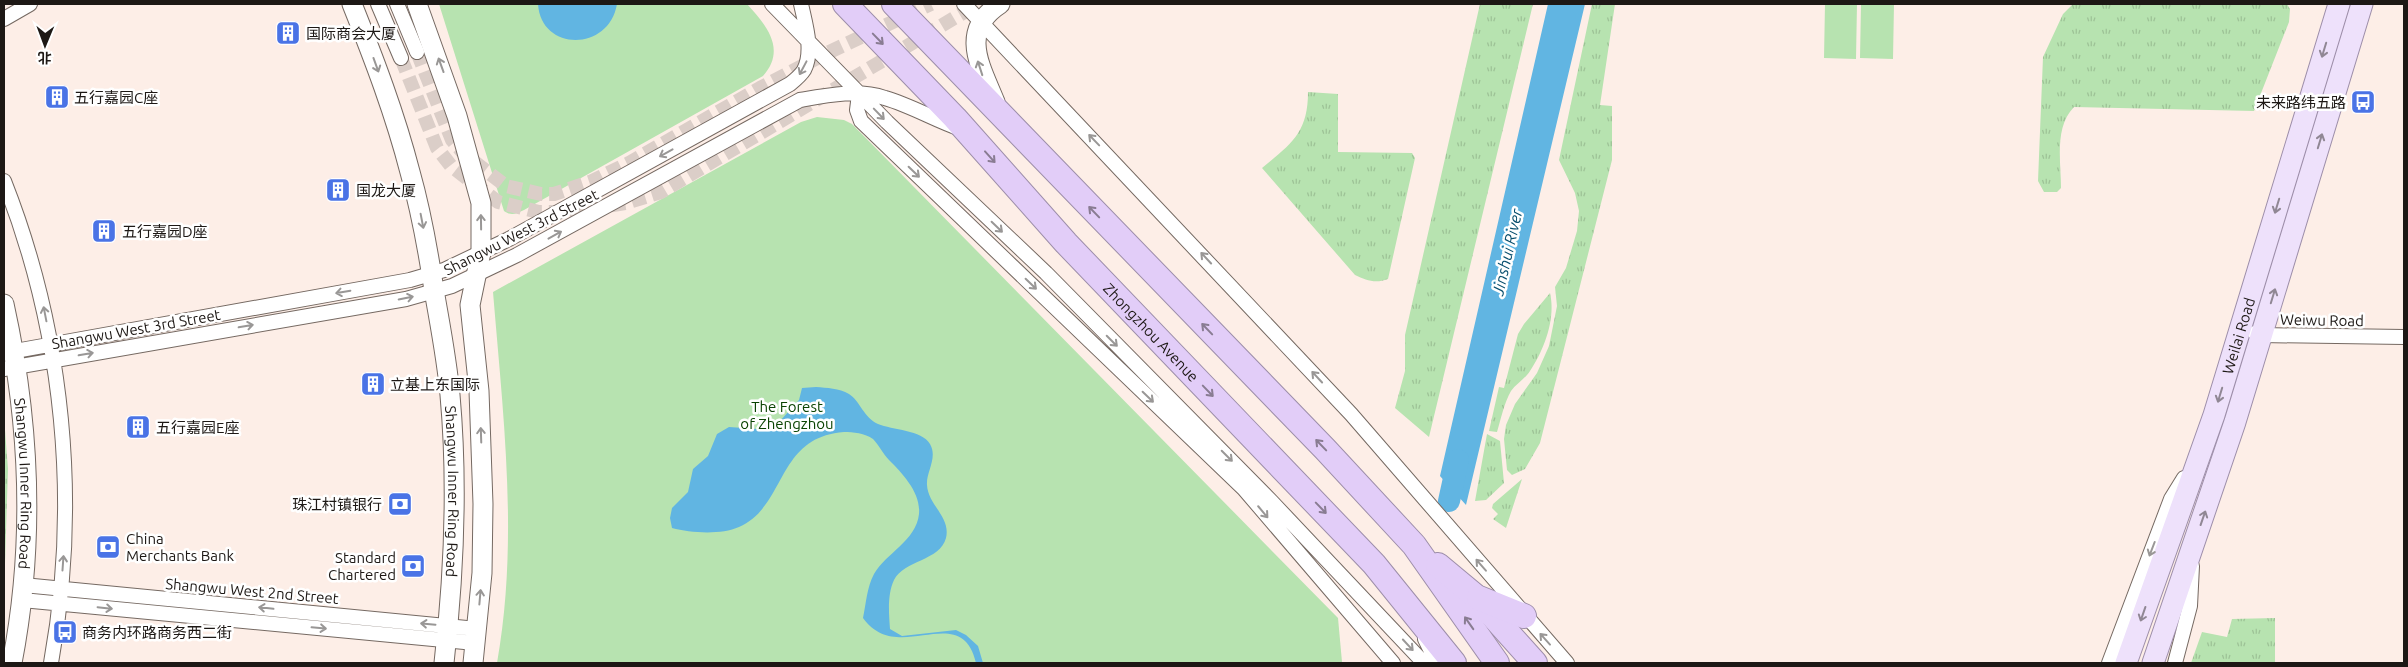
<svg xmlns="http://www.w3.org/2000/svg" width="2408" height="667" viewBox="0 0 2408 667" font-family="Ubuntu,'Noto Sans SC',sans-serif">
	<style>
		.grass { fill: url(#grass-tufts) }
		.park { fill: #b7e3b0 }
		.water { fill: #61b5e2 }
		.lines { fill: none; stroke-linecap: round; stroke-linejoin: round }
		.river { stroke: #61b5e2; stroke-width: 22 }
		.street-tunnel { stroke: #dbcec8; stroke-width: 14; stroke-dasharray: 14 7; stroke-linecap: butt }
		.street-casing { stroke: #756962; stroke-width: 16 }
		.secondary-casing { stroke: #756962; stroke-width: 21 }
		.primary-casing { stroke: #9d8ea9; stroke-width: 23 }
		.highway-casing { stroke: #9d8ea9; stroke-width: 26 }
		.street { stroke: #fff; stroke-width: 14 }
		.secondary { stroke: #fff; stroke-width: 19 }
		.primary { stroke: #eee1fb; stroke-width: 21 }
		.highway { stroke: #e2cdf8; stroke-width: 24 }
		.oneway { stroke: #897c92 }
		.oneway2 { stroke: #908794 }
		.oneway3 { stroke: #999796 }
		.labels { text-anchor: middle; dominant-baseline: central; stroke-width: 5; stroke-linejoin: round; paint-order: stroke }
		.poi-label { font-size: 15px; fill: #1d1815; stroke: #fff; text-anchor: start }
		.street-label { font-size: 15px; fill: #1d1815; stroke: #fff }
		.park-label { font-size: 15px; fill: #0a4302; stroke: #fff }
		.water-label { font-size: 16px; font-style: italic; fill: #084e6d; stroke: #fff }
	</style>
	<defs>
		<pattern id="grass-tufts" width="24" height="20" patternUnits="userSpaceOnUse" patternTransform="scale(1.25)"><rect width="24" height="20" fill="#b7e3b0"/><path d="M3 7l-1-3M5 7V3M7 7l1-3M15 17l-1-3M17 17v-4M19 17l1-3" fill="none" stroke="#9dc296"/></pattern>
	</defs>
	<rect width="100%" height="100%" fill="#fdeee7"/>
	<path class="grass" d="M 1480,4 L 1533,4 L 1429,437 L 1395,408 L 1405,371 L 1405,335 Z
		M 1592,4 L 1615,4 L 1600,105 L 1612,106 L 1612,160 L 1540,443 L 1525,469 L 1512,475 L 1507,470 L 1504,439 L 1506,425 L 1515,404 L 1537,373 L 1549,346 L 1557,306 L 1555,287 L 1566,268 L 1577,231 L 1579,211 L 1575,193 L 1559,160 Z
		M 2073,4 L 2287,4 L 2290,9 L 2289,22 L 2254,111 L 2074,107 C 2054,127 2061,162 2061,188 L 2057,192 L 2044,192 L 2038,181 L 2043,57 L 2063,14 Z
		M 1308,92 L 1338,94 L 1338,152 L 1412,153 L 1415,158 L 1388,279 C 1375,284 1366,280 1355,275 L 1262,168 C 1291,144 1308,133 1308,92 Z
		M 1550,293 C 1556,319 1544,350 1530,371 C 1525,379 1516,384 1511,391 C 1504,403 1501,419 1497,432 L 1489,431 L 1499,387 L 1504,388 L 1518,334 L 1524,324 Z
		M 4,417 L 8,469 L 4,595 Z
		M 1487,434 L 1500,441 L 1504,483 L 1486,500 L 1475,501 Z
		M 1522,479 L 1506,528 L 1493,519 L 1498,514 L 1492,508 L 1493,504 Z
		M 2275,618 L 2275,663 L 2191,663 L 2202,632 L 2227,637 L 2232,619 Z"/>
	<path class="park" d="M 439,4 L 747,4 C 766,25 787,49 763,76 L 524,210 C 516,214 511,216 504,211 Z
		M 1825,4 L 1857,4 L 1856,59 L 1824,58 Z
		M 1861,4 L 1894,4 L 1893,59 L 1860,58 Z
		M 817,117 L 844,120 L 852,124 L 1338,618 L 1342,662 L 1347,663 L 497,663 C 519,540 503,415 493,292 L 801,122 Z"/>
	<path class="water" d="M 538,4 L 617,4 C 609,52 541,52 538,4 Z
		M 1548,4 L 1585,4 L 1466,505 L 1440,476 Z
		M 816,387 C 827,388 839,388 849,394 C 860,401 864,418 878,424 C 892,430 922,430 930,444 C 938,458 926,472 927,485 C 928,505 951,517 946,538 C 940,561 904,560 894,580 C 887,595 889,614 890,629 L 902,636 L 956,630 L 966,635 L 978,646 L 983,663 L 976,663 C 961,599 898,667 863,618 C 866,603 867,587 874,574 C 886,553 916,541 919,514 C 921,493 903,474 889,460 C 883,454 879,445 873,439 C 865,433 853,432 844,432 C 776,437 787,506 739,527 C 721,535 691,533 672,528 L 670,518 L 672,508 L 688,492 L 693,469 L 708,456 L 717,434 L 729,427 L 758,429 L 780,421 L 799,400 L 802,388 Z"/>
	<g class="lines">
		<path class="river" d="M 1449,501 L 1458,460"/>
		<path class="street-tunnel" d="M 417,52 L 452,140 L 464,154 L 506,186 L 541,194 L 554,194 L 590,182 L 629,163 L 760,88 L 825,54 L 931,4
			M 401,58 L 437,148 L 451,166 L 498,202 L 539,212 L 571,212 L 626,203 L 661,192 L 978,4"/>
		<defs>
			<path id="street" d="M 378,4 L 401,58
				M 397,4 L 417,52
				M 772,4 L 887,122 L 1046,273 L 1271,501 L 1424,663
				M 964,4 L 1351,414 L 1567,663
				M 4,19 L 30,4
				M 859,94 L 857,110 L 861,121 L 1244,489 L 1393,663
				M 4,181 C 64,333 80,503 51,663
				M 2255,333 L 2261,335 L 2404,337
				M 4,353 L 410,280 L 444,270 L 509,239 L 790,84 C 795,80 801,75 804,70 C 814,51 805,23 801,4
				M 4,369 L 406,299 L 452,286 L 517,255 L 800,100 C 828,95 858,89 885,98 C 912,106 935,120 961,129
				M 23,585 L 477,629
				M 22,600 L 475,643
				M 1425,639 L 1437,663
				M 2109,663 L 2171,499 L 2184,478
				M 2175,663 L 2190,606 L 2192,566"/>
			<g id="secondary">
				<path id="s1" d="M 352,4 C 374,59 395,114 410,172 C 421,211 428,250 434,290 C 440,325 447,360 450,395 C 458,484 454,575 444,663"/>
				<path d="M 417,4 L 457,116 L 481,203 L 481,252 L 470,305 L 479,391 L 483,504 L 482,573 L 473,663"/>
				<path d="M 995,102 C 981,67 958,31 1000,4"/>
				<path id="s2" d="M 4,304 C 30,422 35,544 12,663"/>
			</g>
			<g id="primary">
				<path id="s3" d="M 2126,663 L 2214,415 L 2339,4"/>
				<path d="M 2153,663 L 2235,422 L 2362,4"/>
			</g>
			<g id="highway">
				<path id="s4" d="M 845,4 L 955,118 L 1066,243 L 1374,564 L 1454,663"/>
				<path d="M 894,4 L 1325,449 L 1414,545 L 1497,663"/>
				<path d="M 1438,565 L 1474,595 L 1535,663"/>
				<path d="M 1479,598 L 1524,616"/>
			</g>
		</defs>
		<use href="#street" class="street-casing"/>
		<use href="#secondary" class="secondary-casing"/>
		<use href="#primary" class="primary-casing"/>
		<use href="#highway" class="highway-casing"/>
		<use href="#street" class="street"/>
		<use href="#secondary" class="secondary"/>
		<use href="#primary" class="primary"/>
		<use href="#highway" class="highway"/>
	</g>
	<defs><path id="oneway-shaft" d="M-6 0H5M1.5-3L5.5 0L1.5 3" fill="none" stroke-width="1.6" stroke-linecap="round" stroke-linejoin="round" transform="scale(1.25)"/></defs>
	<g class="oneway">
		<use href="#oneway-shaft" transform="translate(878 39) rotate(46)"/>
		<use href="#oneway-shaft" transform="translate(990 157) rotate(48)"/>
		<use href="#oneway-shaft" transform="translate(1094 212) rotate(-134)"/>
		<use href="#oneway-shaft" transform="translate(1207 329) rotate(-134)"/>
		<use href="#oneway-shaft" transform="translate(1208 391) rotate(46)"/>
		<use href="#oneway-shaft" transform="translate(1321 445) rotate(-134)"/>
		<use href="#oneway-shaft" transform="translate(1321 508) rotate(46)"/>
		<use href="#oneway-shaft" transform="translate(1469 623) rotate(-125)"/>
	</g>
	<g class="oneway2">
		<use href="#oneway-shaft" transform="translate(2324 50) rotate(107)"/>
		<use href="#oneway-shaft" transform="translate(2320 141) rotate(-73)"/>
		<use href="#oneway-shaft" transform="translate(2277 206) rotate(107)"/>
		<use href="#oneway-shaft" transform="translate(2273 296) rotate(-73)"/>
		<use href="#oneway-shaft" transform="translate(2220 395) rotate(107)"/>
		<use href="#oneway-shaft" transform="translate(2203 518) rotate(-71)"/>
		<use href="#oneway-shaft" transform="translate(2143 614) rotate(109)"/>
	</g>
	<g class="oneway3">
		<use href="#oneway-shaft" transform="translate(376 65) rotate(70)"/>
		<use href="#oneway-shaft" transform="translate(441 65) rotate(-110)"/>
		<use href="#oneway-shaft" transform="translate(803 68) rotate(118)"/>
		<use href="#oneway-shaft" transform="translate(980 68) rotate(-108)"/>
		<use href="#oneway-shaft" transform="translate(879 114) rotate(46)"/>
		<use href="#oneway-shaft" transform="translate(1094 140) rotate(-134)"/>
		<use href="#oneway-shaft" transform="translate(666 153) rotate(151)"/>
		<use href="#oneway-shaft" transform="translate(914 172) rotate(44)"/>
		<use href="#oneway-shaft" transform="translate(422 221) rotate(79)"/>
		<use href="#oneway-shaft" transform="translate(481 222) rotate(-91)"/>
		<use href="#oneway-shaft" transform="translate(997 227) rotate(44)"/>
		<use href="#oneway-shaft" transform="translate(555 235) rotate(-29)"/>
		<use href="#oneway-shaft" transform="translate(1206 258) rotate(-133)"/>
		<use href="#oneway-shaft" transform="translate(1031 284) rotate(44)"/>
		<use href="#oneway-shaft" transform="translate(343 292) rotate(170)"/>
		<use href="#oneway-shaft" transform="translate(406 298) rotate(-11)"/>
		<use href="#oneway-shaft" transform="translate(45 314) rotate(-101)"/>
		<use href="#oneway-shaft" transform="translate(246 326) rotate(-10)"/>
		<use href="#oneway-shaft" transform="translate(1112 341) rotate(45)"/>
		<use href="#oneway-shaft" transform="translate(86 354) rotate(-10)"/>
		<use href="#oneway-shaft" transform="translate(1317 377) rotate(-133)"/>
		<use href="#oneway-shaft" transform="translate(1148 397) rotate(44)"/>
		<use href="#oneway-shaft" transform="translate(481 435) rotate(-92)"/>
		<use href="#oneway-shaft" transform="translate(1227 456) rotate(45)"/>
		<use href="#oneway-shaft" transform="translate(1263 512) rotate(50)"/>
		<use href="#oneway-shaft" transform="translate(2152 549) rotate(111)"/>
		<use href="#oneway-shaft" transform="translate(63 563) rotate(-86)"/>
		<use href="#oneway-shaft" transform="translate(1481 565) rotate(-131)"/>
		<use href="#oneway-shaft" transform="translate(480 597) rotate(-85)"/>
		<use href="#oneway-shaft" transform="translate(105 608) rotate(6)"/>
		<use href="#oneway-shaft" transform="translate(266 608) rotate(-174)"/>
		<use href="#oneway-shaft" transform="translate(428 624) rotate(-175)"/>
		<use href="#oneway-shaft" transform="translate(319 628) rotate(5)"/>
		<use href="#oneway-shaft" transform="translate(1545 639) rotate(-132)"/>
		<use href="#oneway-shaft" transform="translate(1408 645) rotate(47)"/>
	</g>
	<defs>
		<symbol id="building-square" viewBox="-11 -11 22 22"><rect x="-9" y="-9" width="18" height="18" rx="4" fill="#4a73e6" stroke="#fff"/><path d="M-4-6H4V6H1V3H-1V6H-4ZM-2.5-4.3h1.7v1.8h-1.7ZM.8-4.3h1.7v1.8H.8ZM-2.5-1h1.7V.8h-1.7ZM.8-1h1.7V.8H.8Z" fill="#fff"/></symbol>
		<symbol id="bus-square" viewBox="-11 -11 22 22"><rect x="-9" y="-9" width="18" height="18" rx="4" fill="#4a73e6" stroke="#fff"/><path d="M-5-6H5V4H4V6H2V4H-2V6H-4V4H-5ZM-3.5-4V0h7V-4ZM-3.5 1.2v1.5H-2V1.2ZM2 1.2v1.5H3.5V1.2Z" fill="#fff"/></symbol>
		<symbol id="bank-square" viewBox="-11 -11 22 22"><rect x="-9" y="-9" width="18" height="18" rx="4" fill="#4a73e6" stroke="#fff"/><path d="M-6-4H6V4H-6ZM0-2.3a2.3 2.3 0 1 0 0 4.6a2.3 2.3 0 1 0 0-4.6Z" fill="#fff"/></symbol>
	</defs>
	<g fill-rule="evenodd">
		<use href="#building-square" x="274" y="19" width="28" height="28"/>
		<use href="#building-square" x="43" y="83" width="28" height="28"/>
		<use href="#bus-square" x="2349" y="88" width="28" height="28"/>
		<use href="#building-square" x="324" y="176" width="28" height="28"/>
		<use href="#building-square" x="90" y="217" width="28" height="28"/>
		<use href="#building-square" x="359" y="370" width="28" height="28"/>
		<use href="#building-square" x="124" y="413" width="28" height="28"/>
		<use href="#bank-square" x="386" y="490" width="28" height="28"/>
		<use href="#bank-square" x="94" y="533" width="28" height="28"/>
		<use href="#bank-square" x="399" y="552" width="28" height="28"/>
		<use href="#bus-square" x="51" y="618" width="28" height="28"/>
	</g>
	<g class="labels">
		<g class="poi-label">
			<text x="306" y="33">国际商会大厦</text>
			<text x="74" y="97">五行嘉园C座</text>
			<text x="2346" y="102" text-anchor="end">未来路纬五路</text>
			<text x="356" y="190">国龙大厦</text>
			<text x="122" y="231">五行嘉园D座</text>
			<text x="390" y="384">立基上东国际</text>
			<text x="156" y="427">五行嘉园E座</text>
			<text x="382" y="504" text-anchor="end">珠江村镇银行</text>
			<text x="126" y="538">China<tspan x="126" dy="17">Merchants Bank</tspan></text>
			<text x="396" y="557" text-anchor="end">Standard<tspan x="396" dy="17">Chartered</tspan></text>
			<text x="82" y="632">商务内环路商务西二街</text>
		</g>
		<g class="street-label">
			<text transform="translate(521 232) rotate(-27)">Shangwu West 3rd Street</text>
			<text transform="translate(2322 320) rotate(1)">Weiwu Road</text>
			<text transform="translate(136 329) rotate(-10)">Shangwu West 3rd Street</text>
			<text stroke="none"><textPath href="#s4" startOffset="449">Zhongzhou Avenue</textPath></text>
			<text stroke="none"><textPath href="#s3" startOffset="346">Weilai Road</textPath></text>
			<text stroke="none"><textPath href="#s2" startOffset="181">Shangwu Inner Ring Road</textPath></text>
			<text stroke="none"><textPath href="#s1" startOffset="501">Shangwu Inner Ring Road</textPath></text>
			<text transform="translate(252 591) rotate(5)">Shangwu West 2nd Street</text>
		</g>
		<g class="park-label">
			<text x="787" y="406">The Forest<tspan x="787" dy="17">of Zhengzhou</tspan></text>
		</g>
		<g class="water-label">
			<text transform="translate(1507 252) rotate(-77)">Jinshui River</text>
		</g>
	</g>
	<rect width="2408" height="667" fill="none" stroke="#1d1815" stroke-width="10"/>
	<g transform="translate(45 45) rotate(181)" stroke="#ffffff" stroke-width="4" paint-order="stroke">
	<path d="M0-4L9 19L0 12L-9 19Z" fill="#1d1815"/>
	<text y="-8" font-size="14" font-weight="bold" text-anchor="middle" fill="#1d1815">北</text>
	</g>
</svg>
